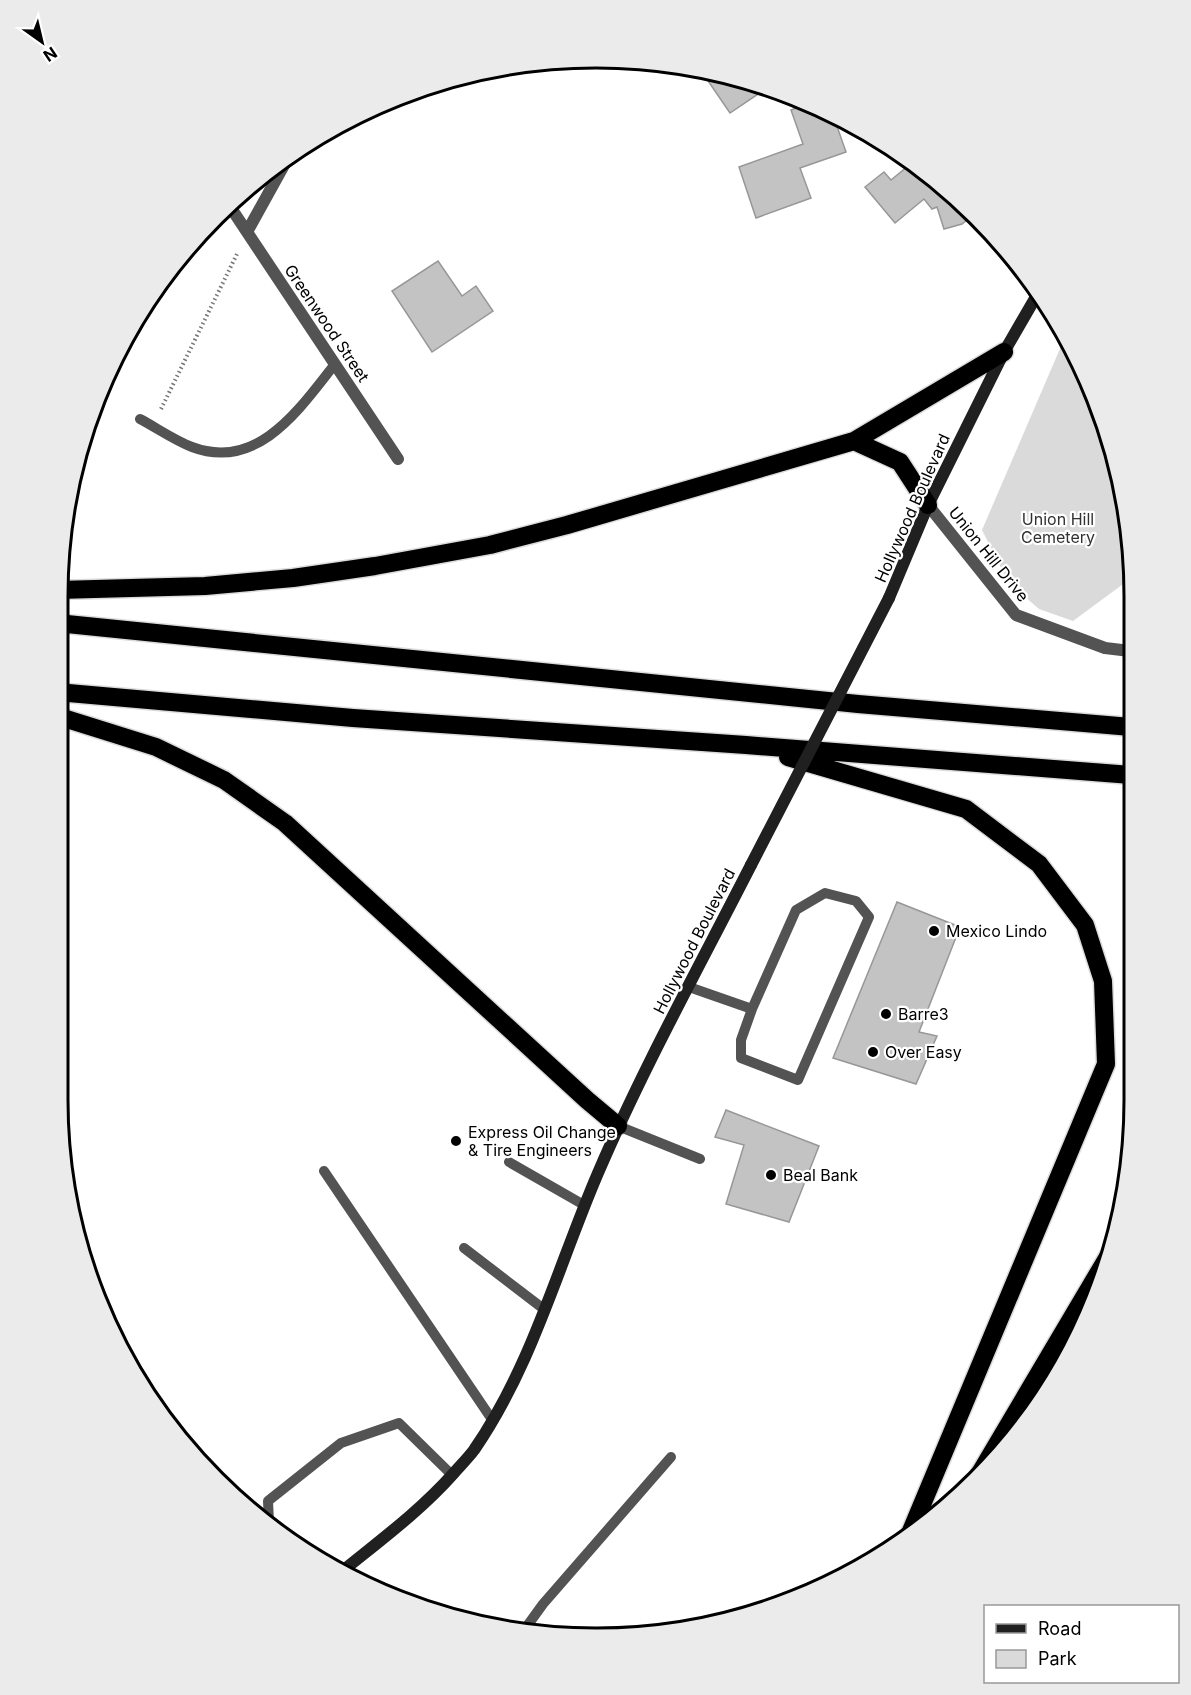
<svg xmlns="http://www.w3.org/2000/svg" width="1191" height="1695" viewBox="0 0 1191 1695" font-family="Inter,sans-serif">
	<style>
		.green { fill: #dadada }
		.building { fill: #c3c3c3; stroke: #979797; stroke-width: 1.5 }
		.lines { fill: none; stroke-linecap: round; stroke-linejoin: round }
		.highway-casing { stroke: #dbdbdb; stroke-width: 21 }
		.path { stroke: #757575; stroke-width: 4; stroke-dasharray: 1.5 3; stroke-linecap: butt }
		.lane { stroke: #535353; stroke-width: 10 }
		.street { stroke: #535353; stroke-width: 12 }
		.secondary { stroke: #202020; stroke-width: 12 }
		.highway { stroke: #000; stroke-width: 18 }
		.secondary-bridge { stroke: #202020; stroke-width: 12 }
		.poi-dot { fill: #000; stroke: #fff; stroke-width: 2 }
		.labels { text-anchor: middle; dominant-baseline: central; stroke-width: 4.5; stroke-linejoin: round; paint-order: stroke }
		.street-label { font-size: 16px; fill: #000; stroke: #fff }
		.park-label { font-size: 16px; fill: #313131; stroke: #fff }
		.poi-label { font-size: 16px; fill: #000; stroke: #fff; text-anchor: start }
		.rim { fill: none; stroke: #000; stroke-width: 3 }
	</style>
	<rect width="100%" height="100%" fill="#fff"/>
	<path class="green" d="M 1065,337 L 1079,358 L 1129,525 L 1130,579 L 1073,621 L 1039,609 L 1008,582 L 982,530 Z"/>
	<path class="building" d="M 704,70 L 735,75 L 767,88 L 730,113 L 702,72 Z
		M 809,103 L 832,112 L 846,152 L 800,168 L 811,198 L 756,218 L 739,167 L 803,144 L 791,110 Z
		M 913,162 L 923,168 L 973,215 L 962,224 L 944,229 L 937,207 L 932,209 L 924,199 L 895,223 L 865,187 L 884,172 L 891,180 Z
		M 438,261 L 462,296 L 476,286 L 493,311 L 432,352 L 392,291 Z
		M 897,902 L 960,927 L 919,1032 L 937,1036 L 916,1084 L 833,1058 Z
		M 726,1110 L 819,1146 L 789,1222 L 726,1204 L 744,1145 L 715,1137 Z"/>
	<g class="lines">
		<defs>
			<path id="highway" d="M 854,441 L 900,462 L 928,505
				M 58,590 L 205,586 L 293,578 L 375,566 L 490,545 L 567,525 L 854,441 L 1004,352
				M 57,623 L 858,704 L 1131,727
				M 57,692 L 353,718 L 746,745 L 1131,775
				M 57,716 L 156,747 L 224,780 L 285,823 L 587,1100 L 618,1126
				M 788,757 L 966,809 L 1039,864 L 1085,925 L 1103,981 L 1106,1064 L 911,1531
				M 980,1473 L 1112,1250"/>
		</defs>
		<use href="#highway" class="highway-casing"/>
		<path class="path" d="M 161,409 L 237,254"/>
		<path class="lane" d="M 140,419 C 157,428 174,440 192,447 C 258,472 300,408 335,364
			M 689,987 L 752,1009 L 796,910 L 825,893 L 856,901 L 869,917 L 798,1080 L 741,1058 L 741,1040 L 752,1009
			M 618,1126 L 700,1159
			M 509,1162 L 584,1205
			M 324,1171 L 493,1421
			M 464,1248 L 545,1310
			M 269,1522 L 268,1501 L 341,1443 L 399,1423 L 452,1475
			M 522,1633 L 543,1604 L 671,1457"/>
		<path class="street" d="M 229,205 L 398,459
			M 247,232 L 289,156
			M 928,505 L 1016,615 L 1105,648 L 1130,651"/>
		<path class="secondary" d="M 889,598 L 928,505 L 1004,352 L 1037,295
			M 345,1569 C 382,1539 421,1510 453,1474 C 460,1466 468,1458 474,1450 C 532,1366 558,1266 598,1173 C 643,1068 699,967 751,865"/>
		<use href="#highway" class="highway"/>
		<path class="secondary-bridge" d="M 751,865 L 889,598"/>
	</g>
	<g class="poi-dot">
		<circle cx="934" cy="931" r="6"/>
		<circle cx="886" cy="1014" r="6"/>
		<circle cx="873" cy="1052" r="6"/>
		<circle cx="456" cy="1141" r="6"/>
		<circle cx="771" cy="1175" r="6"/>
	</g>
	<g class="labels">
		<g class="street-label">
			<text transform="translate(327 323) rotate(56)">Greenwood Street</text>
			<text transform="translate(912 508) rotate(-66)">Hollywood Boulevard</text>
			<text transform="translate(989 554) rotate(51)">Union Hill Drive</text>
			<text transform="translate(694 941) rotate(-63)">Hollywood Boulevard</text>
		</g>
		<g class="park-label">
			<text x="1058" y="519">Union Hill<tspan x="1058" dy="18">Cemetery</tspan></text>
		</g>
		<g class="poi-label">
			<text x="946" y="931">Mexico Lindo</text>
			<text x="898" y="1014">Barre3</text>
			<text x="885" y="1052">Over Easy</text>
			<text x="468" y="1132">Express Oil Change<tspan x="468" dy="18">&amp; Tire Engineers</tspan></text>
			<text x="783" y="1175">Beal Bank</text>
		</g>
	</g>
	<path d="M0 0H1191V1695H0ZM596 68H596A528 528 0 0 1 1124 596V1100A528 528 0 0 1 596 1628H596A528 528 0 0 1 68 1100V596A528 528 0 0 1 596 68Z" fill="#ebebeb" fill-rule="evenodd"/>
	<path class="rim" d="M596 68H596A528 528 0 0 1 1124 596V1100A528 528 0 0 1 596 1628H596A528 528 0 0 1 68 1100V596A528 528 0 0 1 596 68Z"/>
	<rect x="984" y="1605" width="195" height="78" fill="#ffffff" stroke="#999999" stroke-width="1.5"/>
	<rect x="996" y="1624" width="30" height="9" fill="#202020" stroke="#999999" stroke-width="1.5"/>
	<text x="1038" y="1635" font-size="18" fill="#000000">Road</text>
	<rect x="996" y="1650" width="30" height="18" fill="#dadada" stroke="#999999" stroke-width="1.5"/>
	<text x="1038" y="1665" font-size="18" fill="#000000">Park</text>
	<g transform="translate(42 42) rotate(146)" stroke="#ffffff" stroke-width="4.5" paint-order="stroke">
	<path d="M0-4.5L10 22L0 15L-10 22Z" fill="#000000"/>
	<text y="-9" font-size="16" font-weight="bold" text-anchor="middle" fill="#000000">N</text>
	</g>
</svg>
